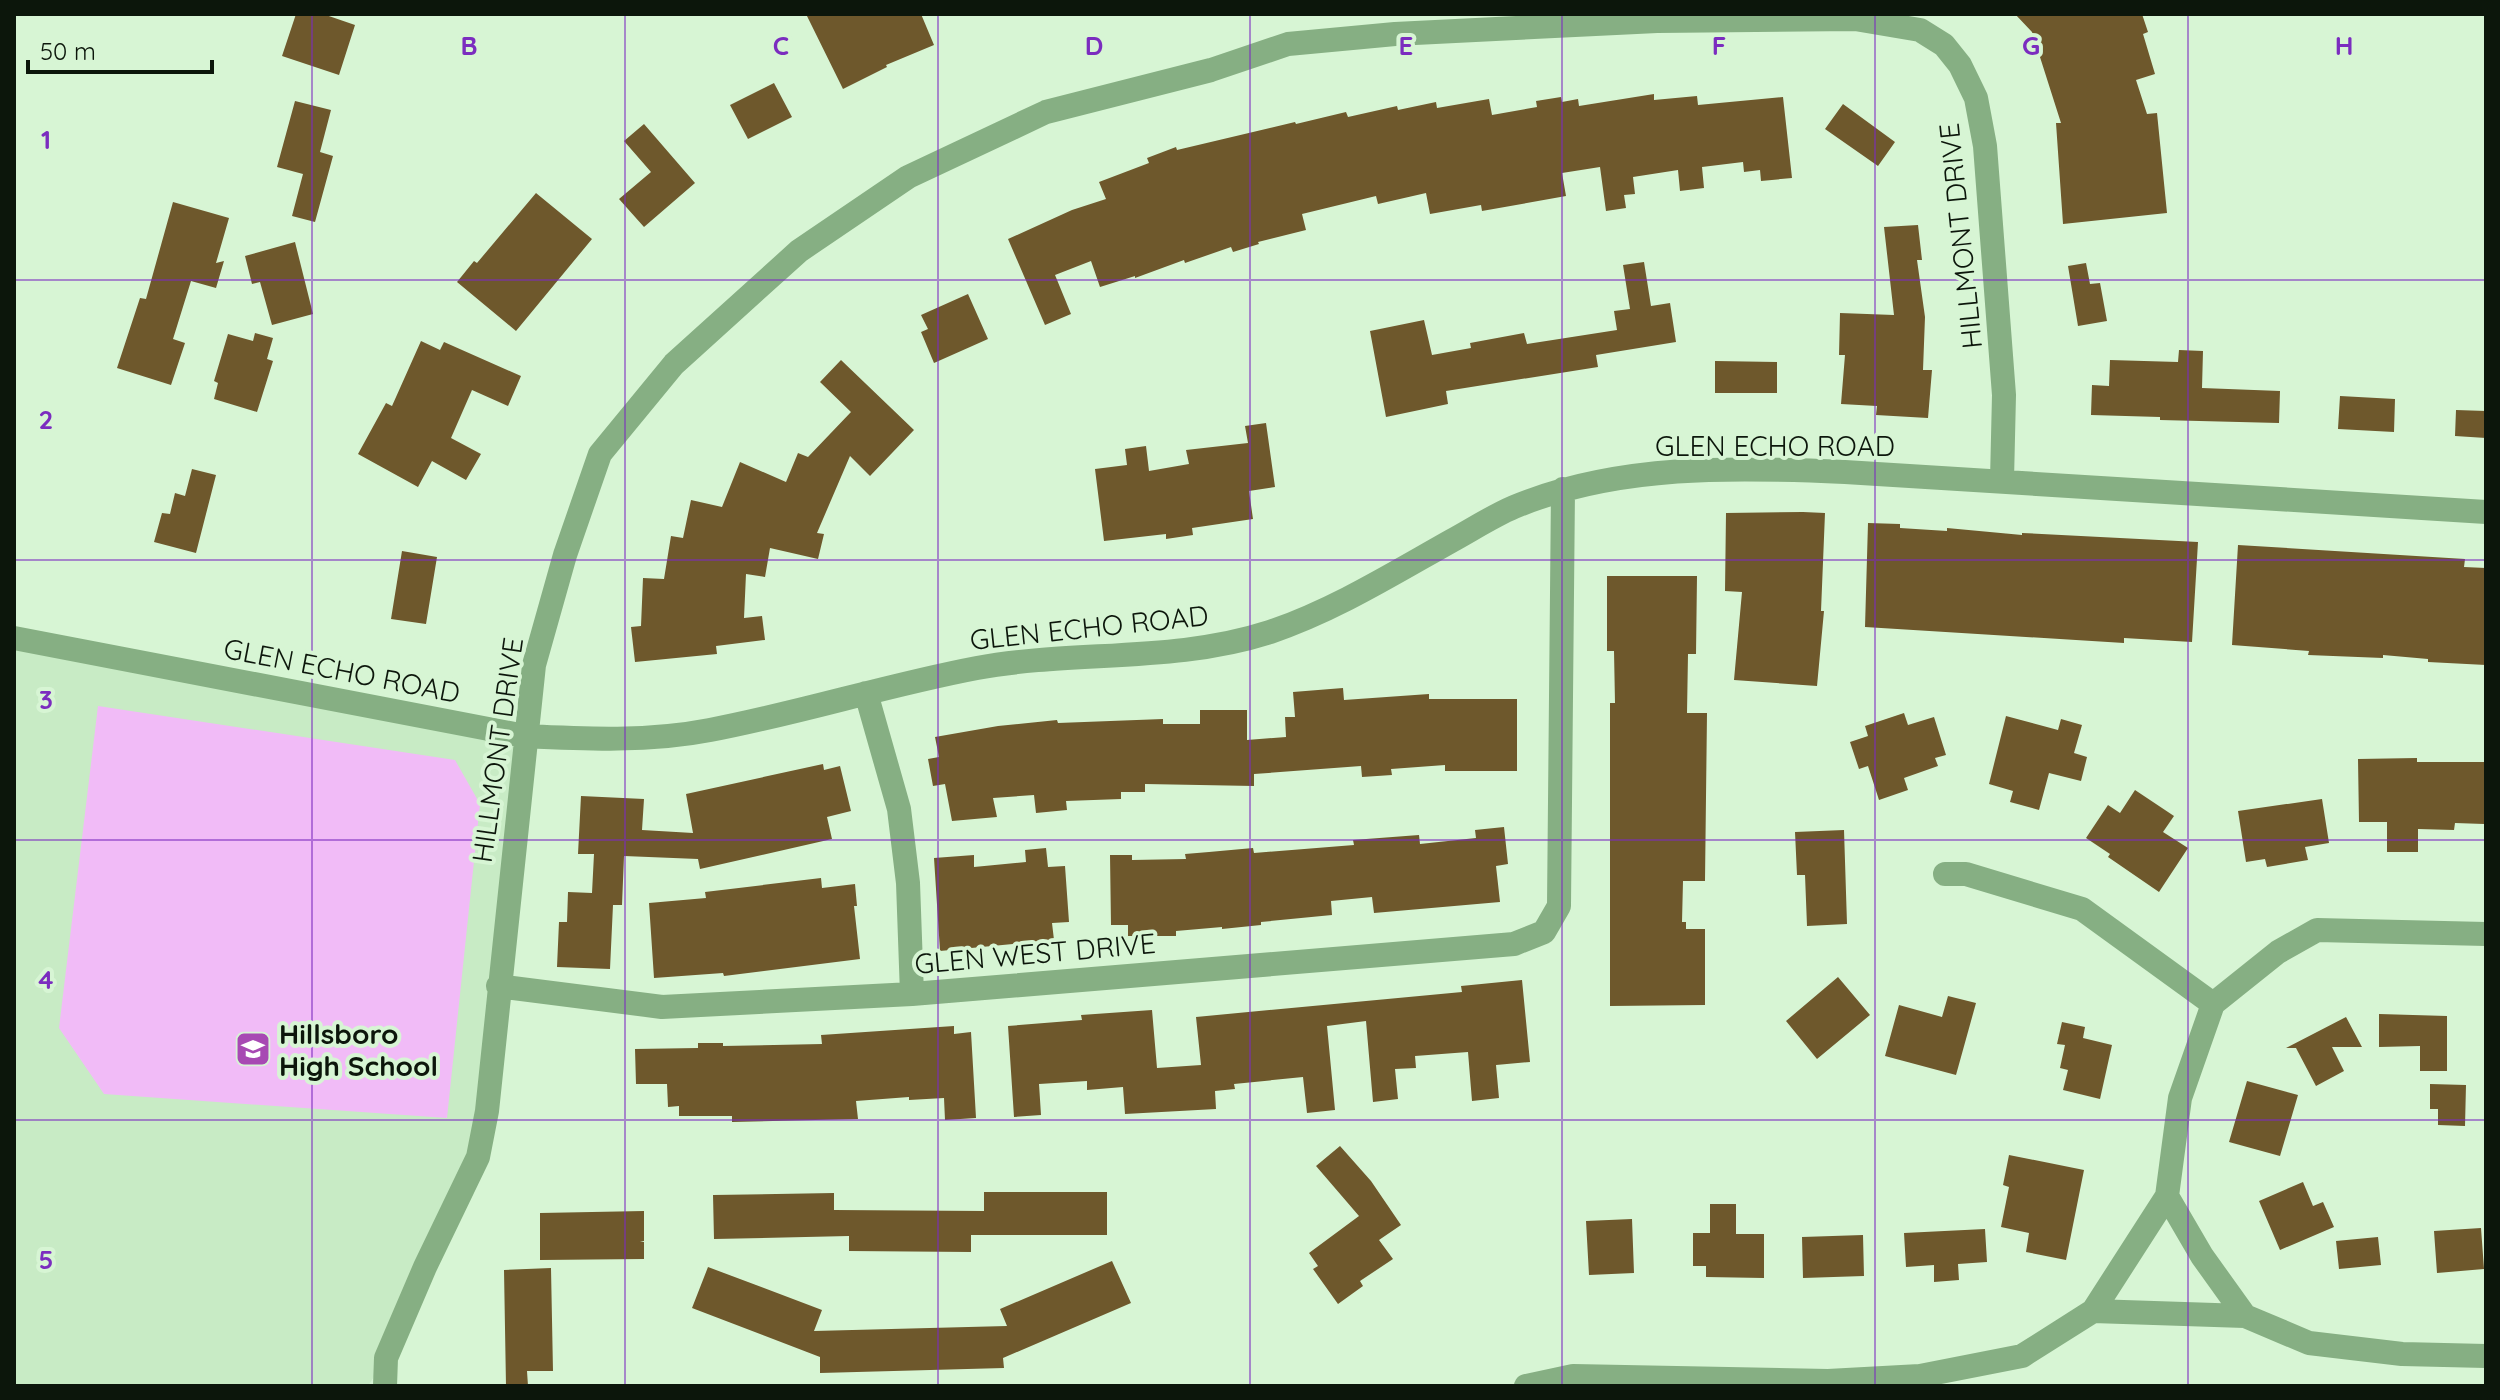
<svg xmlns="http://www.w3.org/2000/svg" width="2500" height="1400" viewBox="0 0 2500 1400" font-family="Quicksand,sans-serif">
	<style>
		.built { fill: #c8ebc5 }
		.green { fill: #f1bbf7 }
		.building { fill: #6e582c }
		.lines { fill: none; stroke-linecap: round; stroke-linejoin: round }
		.street { stroke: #86af83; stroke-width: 24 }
		.grid { fill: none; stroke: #7b2cbf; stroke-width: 2; stroke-opacity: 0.55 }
		.labels { text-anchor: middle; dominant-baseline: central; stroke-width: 8; stroke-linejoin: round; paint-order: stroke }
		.street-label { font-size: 28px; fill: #0c160b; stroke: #d7f5d4 }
		.poi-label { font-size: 28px; font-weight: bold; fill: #0c160b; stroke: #d7f5d4; text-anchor: start }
		.grid-label { font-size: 26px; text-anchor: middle; font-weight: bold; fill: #7b2cbf; stroke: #d7f5d4; stroke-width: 8; stroke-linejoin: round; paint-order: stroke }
	</style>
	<rect width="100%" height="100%" fill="#d7f5d4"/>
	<path class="built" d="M 14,638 L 525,736 L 487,1111 L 386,1358 L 368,1386 L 14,1386 Z"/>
	<path class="green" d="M 98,706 L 455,760 L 480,804 L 447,1118 L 104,1094 L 59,1028 Z"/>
	<path class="building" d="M 296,14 L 323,14 L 355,25 L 339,75 L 282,56 Z
		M 806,14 L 921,14 L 934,45 L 886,65 L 887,67 L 843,89 Z
		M 2015,14 L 2142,14 L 2148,32 L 2143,34 L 2155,74 L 2136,80 L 2147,114 L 2157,113 L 2167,213 L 2063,224 L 2056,123 L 2061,123 L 2032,32 Z
		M 774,83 L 792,117 L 748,139 L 730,105 Z
		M 1654,94 L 1654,100 L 1697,96 L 1698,105 L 1783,97 L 1792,178 L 1761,181 L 1760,170 L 1744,172 L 1743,162 L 1702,167 L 1704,188 L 1680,191 L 1678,170 L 1633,177 L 1635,194 L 1624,195 L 1626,208 L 1606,211 L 1600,167 L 1562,173 L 1566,196 L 1482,211 L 1481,205 L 1430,214 L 1426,193 L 1378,204 L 1376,196 L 1302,214 L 1306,230 L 1258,242 L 1259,244 L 1233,252 L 1231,247 L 1185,263 L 1184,260 L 1135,278 L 1135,276 L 1100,287 L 1091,261 L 1055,275 L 1071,314 L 1045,325 L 1008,239 L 1072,210 L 1106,199 L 1099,182 L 1149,163 L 1147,158 L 1176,147 L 1177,150 L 1295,122 L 1296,124 L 1346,112 L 1348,117 L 1397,106 L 1398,110 L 1436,102 L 1437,108 L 1489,99 L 1492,115 L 1537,107 L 1536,101 L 1561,97 L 1562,102 L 1578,99 L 1579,106 Z
		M 295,101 L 331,110 L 320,152 L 333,156 L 315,222 L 292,216 L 303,174 L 277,167 Z
		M 1843,104 L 1895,142 L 1878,166 L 1825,129 Z
		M 644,124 L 695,183 L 644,227 L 619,199 L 651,172 L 624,141 Z
		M 536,193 L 592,239 L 516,331 L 457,282 L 474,261 L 477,263 Z
		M 173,202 L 229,218 L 216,263 L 224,261 L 216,288 L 191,281 L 173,339 L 185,343 L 171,385 L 117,368 L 140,298 L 146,299 Z
		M 1918,225 L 1922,260 L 1917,260 L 1925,317 L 1923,370 L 1932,370 L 1928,418 L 1876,415 L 1877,406 L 1841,404 L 1845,355 L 1839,355 L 1840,313 L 1894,315 L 1884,227 Z
		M 295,242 L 313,314 L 272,325 L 260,282 L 252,284 L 245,256 Z
		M 1644,262 L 1651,306 L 1670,303 L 1676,342 L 1596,355 L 1598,367 L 1446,391 L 1448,404 L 1386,417 L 1370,331 L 1424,320 L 1432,355 L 1471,348 L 1470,343 L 1524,333 L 1527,344 L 1617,330 L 1614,311 L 1630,309 L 1623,265 Z
		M 2086,263 L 2090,284 L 2100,283 L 2107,321 L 2078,326 L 2068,266 Z
		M 968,294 L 988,339 L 934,363 L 921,332 L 928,329 L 921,315 Z
		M 255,333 L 273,338 L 267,359 L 273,361 L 257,412 L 214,399 L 218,383 L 214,381 L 228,334 L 253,341 Z
		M 421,341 L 440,350 L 444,342 L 521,376 L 508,406 L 472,390 L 451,438 L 481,454 L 466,480 L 432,461 L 418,487 L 358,454 L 386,403 L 392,406 Z
		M 2179,350 L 2203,351 L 2202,388 L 2280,391 L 2279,423 L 2160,420 L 2160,417 L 2091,415 L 2092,385 L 2109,386 L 2110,360 L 2178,362 Z
		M 841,360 L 914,430 L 870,476 L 850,456 L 817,533 L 824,534 L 818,559 L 770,548 L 765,577 L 746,574 L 744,618 L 762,616 L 765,640 L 716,646 L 717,654 L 635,662 L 631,627 L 641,626 L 643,578 L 664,579 L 671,536 L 683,538 L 691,500 L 722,507 L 740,462 L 786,482 L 798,453 L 808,457 L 851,412 L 820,382 Z
		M 1715,361 L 1777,362 L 1777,393 L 1715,393 Z
		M 2340,396 L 2395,399 L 2394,432 L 2338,429 Z
		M 2456,410 L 2486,411 L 2486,438 L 2455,436 Z
		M 1266,423 L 1275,487 L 1249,491 L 1253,519 L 1192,528 L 1193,535 L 1166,539 L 1166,534 L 1104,541 L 1095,469 L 1127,465 L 1125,449 L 1146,446 L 1149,471 L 1189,464 L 1186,450 L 1248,443 L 1245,426 Z
		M 192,469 L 216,475 L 196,553 L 154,542 L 162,513 L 170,514 L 175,493 L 185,496 Z
		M 1803,512 L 1825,513 L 1821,611 L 1824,611 L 1817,686 L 1734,680 L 1742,592 L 1725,591 L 1726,513 Z
		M 1868,523 L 1900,524 L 1900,528 L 1947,531 L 1947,528 L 2022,535 L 2022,533 L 2198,542 L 2192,642 L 2124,638 L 2124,643 L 1865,627 Z
		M 2238,545 L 2465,559 L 2464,567 L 2486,568 L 2486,665 L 2428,662 L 2428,659 L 2383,655 L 2383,658 L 2308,655 L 2309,651 L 2232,645 Z
		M 402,551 L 437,557 L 426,624 L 391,619 Z
		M 1607,576 L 1697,576 L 1696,654 L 1688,654 L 1687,713 L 1707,713 L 1705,881 L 1683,881 L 1682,922 L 1686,922 L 1686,929 L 1705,929 L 1705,1005 L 1610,1006 L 1610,703 L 1615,703 L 1614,651 L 1607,651 Z
		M 1343,688 L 1344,700 L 1429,694 L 1429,699 L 1517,699 L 1517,771 L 1445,771 L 1445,765 L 1391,769 L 1392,775 L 1362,777 L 1361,766 L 1254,774 L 1254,786 L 1145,784 L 1145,792 L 1121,792 L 1121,799 L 1066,801 L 1067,810 L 1036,813 L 1034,795 L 993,798 L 997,817 L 952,821 L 945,784 L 933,786 L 928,759 L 939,757 L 935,737 L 998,726 L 1057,720 L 1058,723 L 1163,719 L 1163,724 L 1200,724 L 1200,710 L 1247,710 L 1247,740 L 1286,737 L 1285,717 L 1295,717 L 1293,692 Z
		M 1904,713 L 1908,725 L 1934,717 L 1946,755 L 1935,758 L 1938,766 L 1904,778 L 1908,790 L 1879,800 L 1868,766 L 1859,769 L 1850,742 L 1868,736 L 1865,726 Z
		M 2006,716 L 2058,730 L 2061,719 L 2082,725 L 2074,753 L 2087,757 L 2081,781 L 2049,773 L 2039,810 L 2010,802 L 2013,791 L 1989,784 Z
		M 2417,758 L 2417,762 L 2484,762 L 2484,824 L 2455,823 L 2454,830 L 2418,829 L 2418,852 L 2387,852 L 2387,822 L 2359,822 L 2358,759 Z
		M 823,764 L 824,770 L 840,766 L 851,811 L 827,817 L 832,839 L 700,869 L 698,859 L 624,856 L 622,905 L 613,905 L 610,969 L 557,967 L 559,922 L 567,922 L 568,892 L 592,893 L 594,854 L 578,854 L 581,796 L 644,799 L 642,830 L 693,833 L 686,794 Z
		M 2135,790 L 2174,816 L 2163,832 L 2188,848 L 2159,892 L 2108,857 L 2110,854 L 2086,838 L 2108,805 L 2120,813 Z
		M 2322,799 L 2329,843 L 2305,847 L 2308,860 L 2267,867 L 2265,859 L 2246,862 L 2238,811 Z
		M 1504,827 L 1508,864 L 1496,866 L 1500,902 L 1374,913 L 1372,897 L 1331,901 L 1332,915 L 1261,922 L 1261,925 L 1222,929 L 1222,927 L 1176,931 L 1176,936 L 1128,936 L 1128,925 L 1111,925 L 1110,855 L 1132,855 L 1132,860 L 1186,859 L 1185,854 L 1209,852 L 1253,848 L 1254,853 L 1354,845 L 1353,840 L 1419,835 L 1420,844 L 1476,838 L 1475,830 Z
		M 1844,830 L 1847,924 L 1807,926 L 1805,875 L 1797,875 L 1795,832 Z
		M 1046,848 L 1048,867 L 1065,866 L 1069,922 L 1052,923 L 1054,940 L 940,951 L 934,858 L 974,855 L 974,867 L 1026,862 L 1025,850 Z
		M 821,878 L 822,888 L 855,884 L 857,906 L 854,906 L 860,959 L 724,976 L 723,973 L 654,978 L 649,903 L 706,898 L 705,892 Z
		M 1838,977 L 1870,1015 L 1817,1059 L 1786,1021 Z
		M 1522,980 L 1530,1062 L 1496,1065 L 1499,1098 L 1472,1101 L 1468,1052 L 1415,1056 L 1416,1068 L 1395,1069 L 1398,1099 L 1373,1102 L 1366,1021 L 1327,1026 L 1335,1110 L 1307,1113 L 1303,1077 L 1234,1084 L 1235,1089 L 1215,1091 L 1216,1109 L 1125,1114 L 1123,1087 L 1087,1090 L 1087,1081 L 1039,1084 L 1041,1115 L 1014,1117 L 1008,1026 L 1082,1020 L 1081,1015 L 1152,1010 L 1157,1068 L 1201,1065 L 1196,1017 L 1462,992 L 1461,986 Z
		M 1948,996 L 1976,1003 L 1956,1075 L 1885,1056 L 1899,1005 L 1942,1017 Z
		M 2379,1014 L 2447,1016 L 2447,1071 L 2420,1071 L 2420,1046 L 2379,1047 Z
		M 2346,1017 L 2362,1047 L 2332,1047 L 2344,1071 L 2316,1086 L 2296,1048 L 2286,1048 Z
		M 2062,1022 L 2085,1027 L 2083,1038 L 2112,1045 L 2100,1099 L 2063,1090 L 2068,1070 L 2060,1068 L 2065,1045 L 2057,1044 Z
		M 954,1026 L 954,1034 L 971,1032 L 976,1118 L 945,1120 L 944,1098 L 909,1100 L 909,1097 L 856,1101 L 858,1119 L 732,1122 L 732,1116 L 679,1116 L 679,1106 L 668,1107 L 667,1084 L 636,1084 L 635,1049 L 698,1048 L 698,1043 L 723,1043 L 723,1046 L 822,1044 L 821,1035 Z
		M 2247,1081 L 2298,1095 L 2280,1156 L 2229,1142 Z
		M 2430,1084 L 2466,1085 L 2465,1126 L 2438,1125 L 2438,1109 L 2430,1109 Z
		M 1340,1146 L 1371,1181 L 1401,1225 L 1379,1240 L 1393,1259 L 1360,1281 L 1363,1286 L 1338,1304 L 1313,1269 L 1318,1266 L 1309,1253 L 1359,1216 L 1316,1166 Z
		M 2009,1155 L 2084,1170 L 2066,1260 L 2026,1252 L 2029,1233 L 2001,1227 L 2009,1187 L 2003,1185 Z
		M 2303,1182 L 2313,1206 L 2323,1202 L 2334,1227 L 2280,1250 L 2259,1201 Z
		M 984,1192 L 1107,1192 L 1107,1235 L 971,1235 L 971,1252 L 849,1251 L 849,1236 L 714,1239 L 713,1195 L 834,1193 L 834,1210 L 984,1211 Z
		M 1710,1204 L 1736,1204 L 1736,1234 L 1764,1234 L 1764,1278 L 1706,1277 L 1706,1266 L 1693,1266 L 1693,1233 L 1710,1233 Z
		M 644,1211 L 644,1241 L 640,1241 L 644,1242 L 644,1259 L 540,1260 L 540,1213 Z
		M 1632,1219 L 1634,1273 L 1589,1275 L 1586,1221 Z
		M 2481,1228 L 2484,1269 L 2437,1273 L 2434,1231 Z
		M 1985,1229 L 1987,1262 L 1958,1264 L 1959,1280 L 1934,1282 L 1934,1265 L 1906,1267 L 1904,1233 Z
		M 1863,1235 L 1864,1276 L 1803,1278 L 1802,1237 Z
		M 2378,1237 L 2381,1265 L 2339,1269 L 2336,1241 Z
		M 1112,1261 L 1131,1303 L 1003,1358 L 1004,1368 L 820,1373 L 820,1357 L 692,1308 L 708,1267 L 822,1310 L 814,1331 L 1007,1326 L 1000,1309 Z
		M 551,1268 L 553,1371 L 527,1371 L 528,1386 L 506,1386 L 504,1270 Z"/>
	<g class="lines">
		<path class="street" d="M 14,638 L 525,736 C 586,739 649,742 710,730 C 800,713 887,685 977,668 C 1074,650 1175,663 1270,632 C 1335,610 1394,573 1453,540 C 1473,529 1493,516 1514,507 C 1617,464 1735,467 1845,472 L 2486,512
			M 866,693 L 899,809 L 908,883 L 912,994
			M 1945,874 L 1966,874 L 2082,909 L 2213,1004
			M 498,986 L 662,1007 L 912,994 L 1514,944 L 1544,932 L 1559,906 L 1563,489
			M 2167,1196 L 2202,1256 L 2245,1316 L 2309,1343 L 2402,1354 L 2486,1356
			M 2093,1311 L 2245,1316
			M 385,1386 L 386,1358 L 425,1267 L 478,1157 L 487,1111 L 534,665 L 565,555 L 600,454 L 674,364 L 799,251 L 908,177 L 1046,112 L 1211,70 L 1288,44 L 1395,34 L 1657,21 L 1855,19 L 1920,30 L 1944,45 L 1960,65 L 1976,98 L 1985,146 L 2004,395 L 2002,480
			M 1526,1386 L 1573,1376 L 1828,1381 L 1920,1376 L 2022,1356 L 2093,1311 L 2167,1196 L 2180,1098 L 2213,1004 L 2278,952 L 2317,930 L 2486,934"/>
	</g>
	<path class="grid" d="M 312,14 L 312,1386M 625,14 L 625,1386M 938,14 L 938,1386M 1250,14 L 1250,1386M 1562,14 L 1562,1386M 1875,14 L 1875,1386M 2188,14 L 2188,1386M 14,280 L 2486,280M 14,560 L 2486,560M 14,840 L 2486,840M 14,1120 L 2486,1120"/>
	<defs>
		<symbol id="school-square" viewBox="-11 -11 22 22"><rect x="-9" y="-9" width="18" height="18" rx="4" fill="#a749b3" stroke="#d7f5d4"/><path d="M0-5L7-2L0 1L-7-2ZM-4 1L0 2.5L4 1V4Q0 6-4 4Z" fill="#fff"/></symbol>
	</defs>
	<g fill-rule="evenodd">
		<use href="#school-square" x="233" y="1029" width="40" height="40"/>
	</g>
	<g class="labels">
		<g class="street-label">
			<text transform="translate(1960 236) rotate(-96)">HILLMONT DRIVE</text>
			<text x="1775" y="445">GLEN ECHO ROAD</text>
			<text transform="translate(1089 627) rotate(-6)">GLEN ECHO ROAD</text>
			<text transform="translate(342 670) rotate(11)">GLEN ECHO ROAD</text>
			<text transform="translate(497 750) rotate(-82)">HILLMONT DRIVE</text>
			<text transform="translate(1035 953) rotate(-5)">GLEN WEST DRIVE</text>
		</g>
		<g class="poi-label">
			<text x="279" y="1033">Hillsboro<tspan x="279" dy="32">High School</tspan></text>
		</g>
	</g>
	<g class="grid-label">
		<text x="469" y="55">B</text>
		<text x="781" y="55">C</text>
		<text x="1094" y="55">D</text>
		<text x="1406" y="55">E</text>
		<text x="1719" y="55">F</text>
		<text x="2031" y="55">G</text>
		<text x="2344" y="55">H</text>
		<text x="46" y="149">1</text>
		<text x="46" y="429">2</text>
		<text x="46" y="709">3</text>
		<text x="46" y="989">4</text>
		<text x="46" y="1269">5</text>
	</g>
	<rect width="2500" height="1400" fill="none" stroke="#0c160b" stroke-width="32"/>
	<path d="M28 60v12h184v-12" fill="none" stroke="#0c160b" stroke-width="4"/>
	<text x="40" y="60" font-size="24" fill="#0c160b" stroke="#d7f5d4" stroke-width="6" paint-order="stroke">50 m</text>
</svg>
